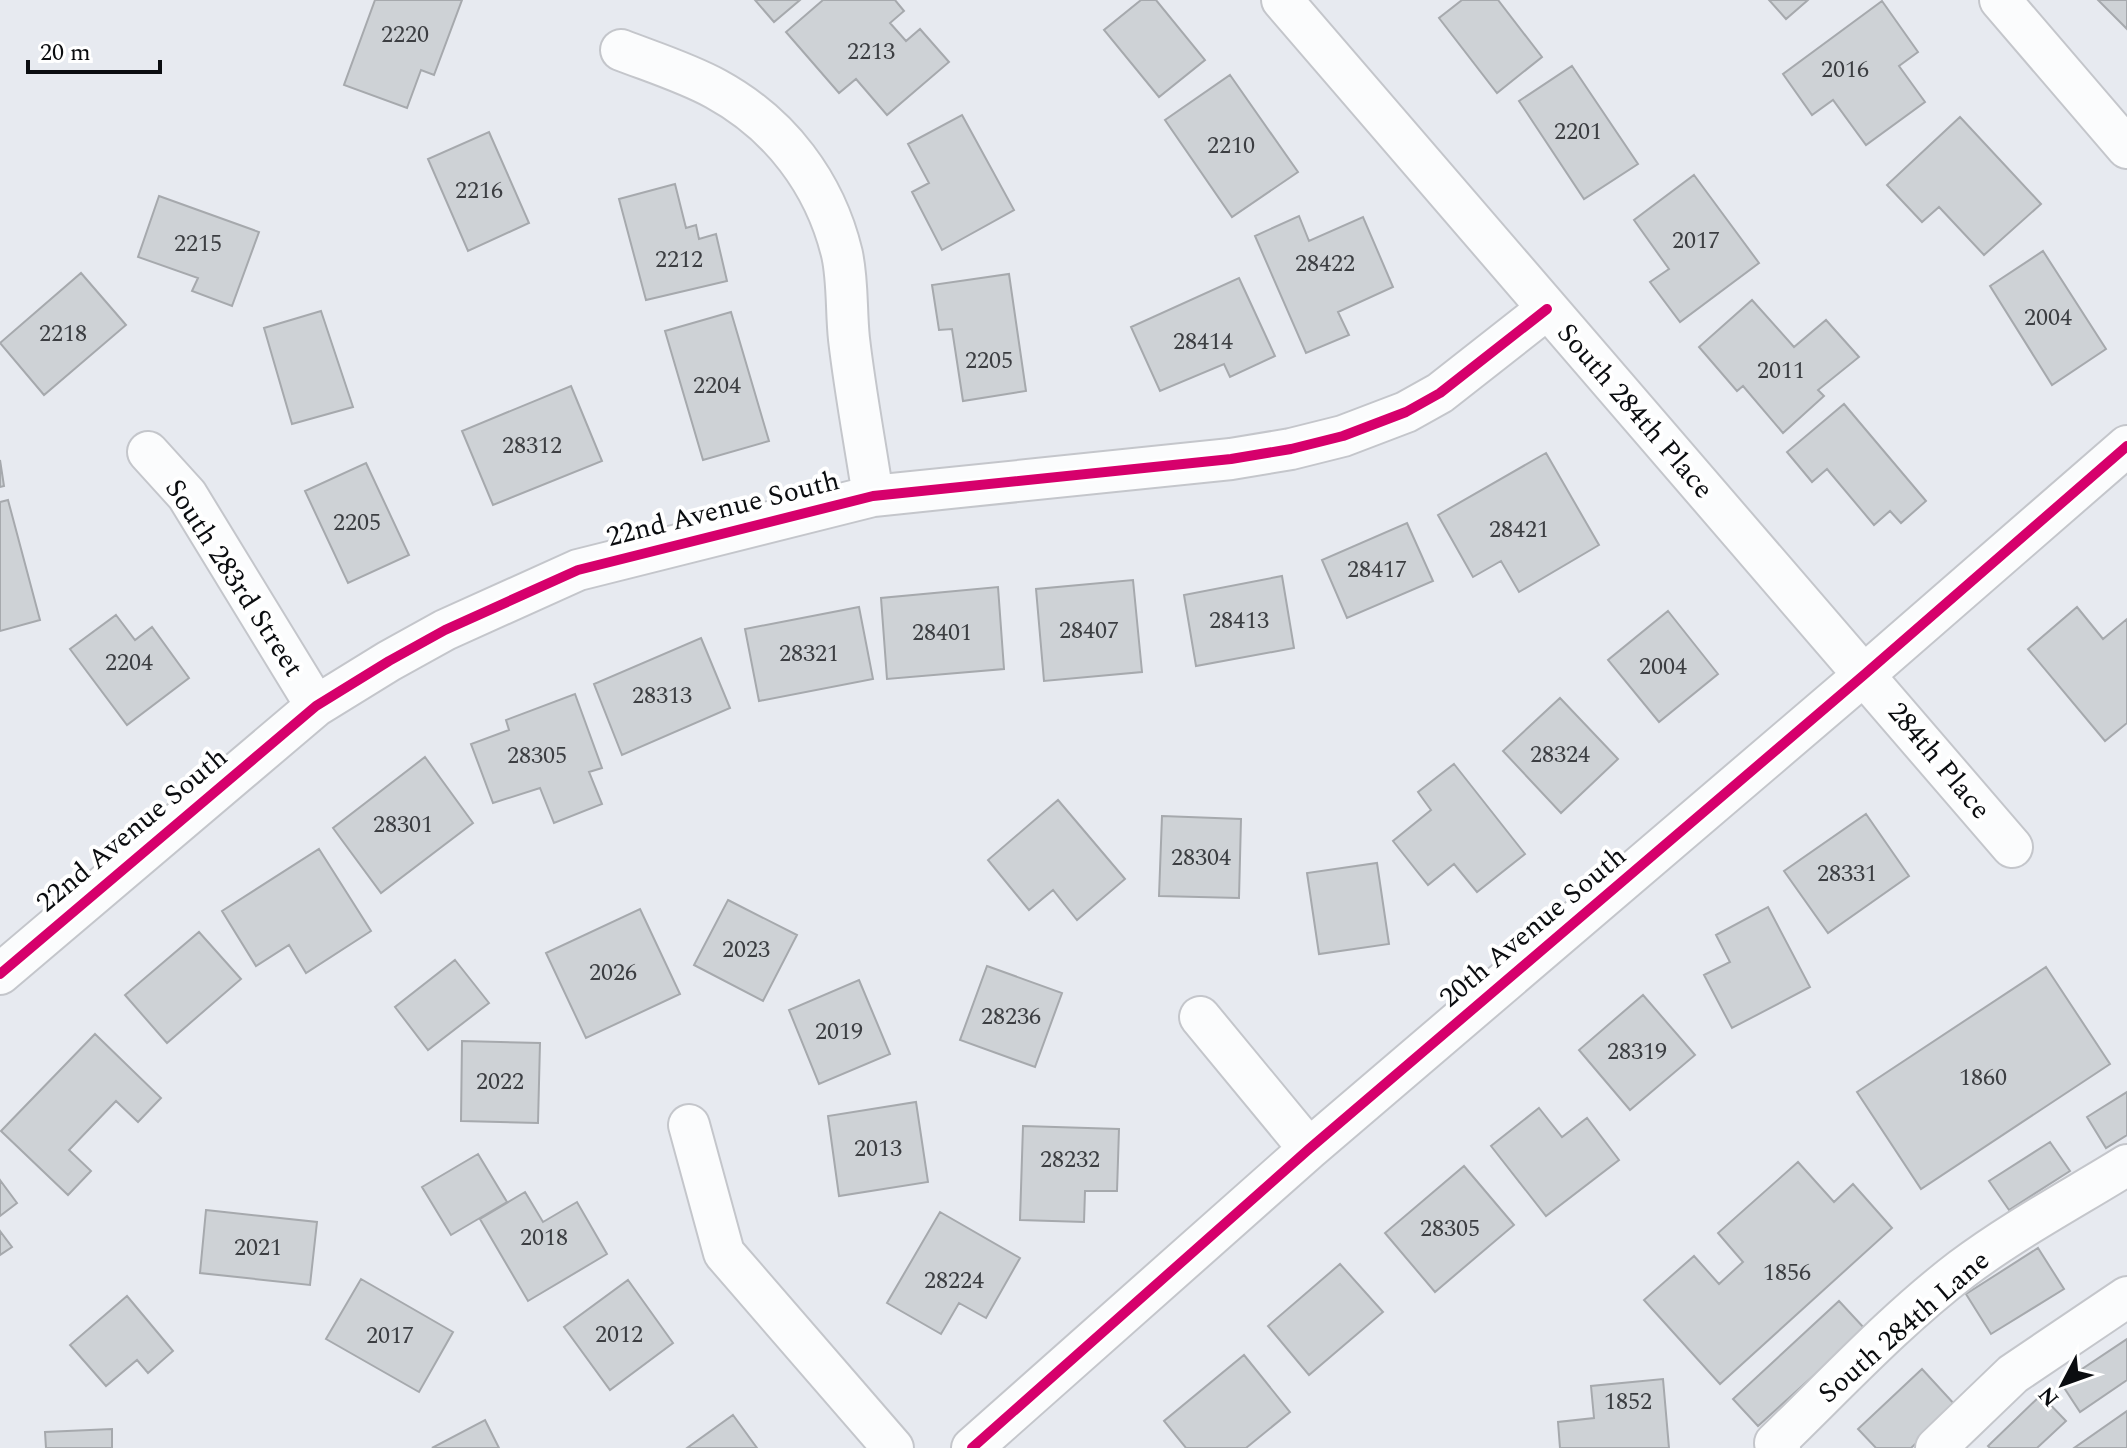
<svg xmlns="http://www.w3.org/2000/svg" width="2127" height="1448" viewBox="0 0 2127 1448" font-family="Spectral,serif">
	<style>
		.building { fill: #ced2d6; stroke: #a6a9ad; stroke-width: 2 }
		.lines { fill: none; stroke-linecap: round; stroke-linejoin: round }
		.street-casing { stroke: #c4c6cb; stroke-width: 44 }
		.street { stroke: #fbfcfd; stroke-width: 40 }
		.cycleway-casing { stroke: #fff; stroke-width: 15 }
		.cycleway { stroke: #d6006c; stroke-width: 10 }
		.labels { text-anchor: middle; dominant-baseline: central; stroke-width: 8; stroke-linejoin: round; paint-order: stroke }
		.number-label { font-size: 24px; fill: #3c3e42 }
		.street-label { font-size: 28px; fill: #0b0d10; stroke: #fff }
	</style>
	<rect width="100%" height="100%" fill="#e7eaf0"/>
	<path class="building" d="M 375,0 L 462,0 L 434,75 L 421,70 L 407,108 L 344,85 Z
		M 755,0 L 800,0 L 774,22 Z
		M 823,0 L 895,0 L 904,11 L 890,23 L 906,41 L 920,29 L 949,62 L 887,115 L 856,79 L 839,93 L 786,32 Z
		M 1141,0 L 1156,0 L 1205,60 L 1159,97 L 1104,30 Z
		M 1462,0 L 1498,0 L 1542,57 L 1497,93 L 1439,18 Z
		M 1769,0 L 1808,0 L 1786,19 Z
		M 2098,0 L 2127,0 L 2127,29 Z
		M 1882,1 L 1918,52 L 1899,66 L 1925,102 L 1866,145 L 1833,100 L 1812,115 L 1783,74 Z
		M 1572,66 L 1638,164 L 1584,199 L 1519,101 Z
		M 1230,75 L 1298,172 L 1232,217 L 1165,120 Z
		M 962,115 L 1014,210 L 942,250 L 912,192 L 929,183 L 908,144 Z
		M 1960,117 L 2041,204 L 1984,255 L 1939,207 L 1922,222 L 1887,185 Z
		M 489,132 L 529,223 L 468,251 L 428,159 Z
		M 1694,175 L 1759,263 L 1680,322 L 1650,282 L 1669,269 L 1634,220 Z
		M 675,184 L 686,228 L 696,225 L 699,239 L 716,234 L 727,281 L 646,300 L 619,199 Z
		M 159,196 L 259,232 L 232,306 L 192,291 L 198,278 L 138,257 Z
		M 1299,216 L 1309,241 L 1363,217 L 1393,287 L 1338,312 L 1349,335 L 1306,353 L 1255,236 Z
		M 2043,251 L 2106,349 L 2052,385 L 1990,286 Z
		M 81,273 L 126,325 L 44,395 L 0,343 Z
		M 1009,274 L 1026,391 L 963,401 L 952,329 L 939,330 L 932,285 Z
		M 1239,278 L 1275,356 L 1230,377 L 1224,364 L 1160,391 L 1131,327 Z
		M 1752,300 L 1794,347 L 1826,320 L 1859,357 L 1818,390 L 1824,396 L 1783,433 L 1743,386 L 1737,391 L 1699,347 Z
		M 321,311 L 353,407 L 292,424 L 264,328 Z
		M 731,312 L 769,441 L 703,460 L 665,331 Z
		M 571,386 L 602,461 L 493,505 L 462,431 Z
		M 1844,404 L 1926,501 L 1901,523 L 1890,511 L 1874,525 L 1827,469 L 1812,482 L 1787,452 Z
		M 1546,453 L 1599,545 L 1519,592 L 1501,561 L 1473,577 L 1438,515 Z
		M 0,460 L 4,486 L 0,487 Z
		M 366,463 L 409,555 L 348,583 L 305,491 Z
		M 8,500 L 40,620 L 0,631 L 0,502 Z
		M 1407,523 L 1433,581 L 1347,618 L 1322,560 Z
		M 1282,576 L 1294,648 L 1196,666 L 1184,595 Z
		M 1133,580 L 1142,672 L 1044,681 L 1036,589 Z
		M 998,587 L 1004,669 L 887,679 L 881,598 Z
		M 859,607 L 873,679 L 759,701 L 745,629 Z
		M 2077,607 L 2103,639 L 2127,619 L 2127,723 L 2105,741 L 2028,649 Z
		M 1668,611 L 1718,674 L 1659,722 L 1608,660 Z
		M 116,615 L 135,640 L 152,627 L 189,678 L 127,725 L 70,649 Z
		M 701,638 L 730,708 L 622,755 L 594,684 Z
		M 575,694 L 602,768 L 589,772 L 602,804 L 554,823 L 540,788 L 493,803 L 471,744 L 509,730 L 506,720 Z
		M 1560,698 L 1618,759 L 1561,813 L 1503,751 Z
		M 425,757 L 473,823 L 381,893 L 333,828 Z
		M 1454,764 L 1525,854 L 1477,892 L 1454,864 L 1428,885 L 1393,841 L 1431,810 L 1418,792 Z
		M 1058,800 L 1125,879 L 1077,920 L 1053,890 L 1029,910 L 988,860 Z
		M 1866,814 L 1909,876 L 1828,933 L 1784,871 Z
		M 1162,816 L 1241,819 L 1239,898 L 1159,896 Z
		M 319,849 L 371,931 L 306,973 L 289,945 L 256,966 L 222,911 Z
		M 1377,863 L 1389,944 L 1319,954 L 1307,873 Z
		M 728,900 L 797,935 L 763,1001 L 694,965 Z
		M 1768,907 L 1810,987 L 1732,1028 L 1704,975 L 1730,962 L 1716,935 Z
		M 640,909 L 680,994 L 586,1038 L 546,953 Z
		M 199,932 L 241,979 L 167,1043 L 125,995 Z
		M 455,960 L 489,1003 L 428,1050 L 395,1007 Z
		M 987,966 L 1062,993 L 1035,1067 L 960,1040 Z
		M 2046,967 L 2110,1064 L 1921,1189 L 1857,1092 Z
		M 859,980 L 890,1054 L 819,1084 L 789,1010 Z
		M 1643,995 L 1695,1055 L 1630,1110 L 1579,1050 Z
		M 95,1034 L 161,1098 L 138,1122 L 116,1101 L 69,1150 L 91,1171 L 68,1195 L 1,1131 Z
		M 462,1041 L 540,1043 L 538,1123 L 461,1121 Z
		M 2127,1092 L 2127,1135 L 2106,1148 L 2087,1117 Z
		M 916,1102 L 928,1182 L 839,1196 L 828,1116 Z
		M 1539,1108 L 1562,1137 L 1587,1118 L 1619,1160 L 1546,1216 L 1491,1146 Z
		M 1023,1126 L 1119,1129 L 1117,1191 L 1085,1191 L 1084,1222 L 1020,1220 Z
		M 2050,1142 L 2070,1171 L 2009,1210 L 1989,1181 Z
		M 478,1154 L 507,1202 L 451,1235 L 422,1187 Z
		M 1798,1162 L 1834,1202 L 1853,1184 L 1892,1228 L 1720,1384 L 1644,1300 L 1694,1256 L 1719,1284 L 1743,1262 L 1718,1233 Z
		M 1464,1166 L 1514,1225 L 1435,1292 L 1385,1233 Z
		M 0,1180 L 17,1203 L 0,1216 Z
		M 525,1192 L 543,1222 L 577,1202 L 607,1254 L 528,1301 L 480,1219 Z
		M 206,1210 L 317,1222 L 310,1285 L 200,1273 Z
		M 940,1212 L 1020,1258 L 986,1318 L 959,1303 L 941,1334 L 887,1303 Z
		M 0,1231 L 12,1247 L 0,1255 Z
		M 2038,1248 L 2064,1289 L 1991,1334 L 1966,1294 Z
		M 1340,1264 L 1383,1312 L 1309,1375 L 1268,1326 Z
		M 361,1279 L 453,1332 L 419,1392 L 326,1339 Z
		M 628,1280 L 673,1343 L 610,1390 L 564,1327 Z
		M 127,1296 L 173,1351 L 148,1373 L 137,1360 L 106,1386 L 70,1345 Z
		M 1839,1301 L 1865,1329 L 1758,1426 L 1733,1399 Z
		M 2127,1339 L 2127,1380 L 2080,1412 L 2061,1383 Z
		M 1244,1355 L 1290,1412 L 1246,1448 L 1186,1448 L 1164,1421 Z
		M 1922,1369 L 1956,1406 L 1911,1448 L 1876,1448 L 1858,1429 Z
		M 1663,1379 L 1669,1448 L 1560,1448 L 1558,1422 L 1594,1418 L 1591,1386 Z
		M 2041,1395 L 2066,1421 L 2037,1448 L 1990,1448 L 1988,1446 Z
		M 2127,1411 L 2127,1448 L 2074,1448 Z
		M 733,1415 L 757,1448 L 687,1448 Z
		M 485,1420 L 499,1448 L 432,1448 Z
		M 112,1429 L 112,1448 L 46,1448 L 45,1432 Z"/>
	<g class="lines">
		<defs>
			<path id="street" d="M 1282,0 L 2012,847
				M 2000,0 L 2127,148
				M 621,50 C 652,62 687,73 716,89 C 780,124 825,183 842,254 C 848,281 846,311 849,339 C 855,391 865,443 873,496
				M 148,452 L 187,495 L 316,706
				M 0,974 L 316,706 L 389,661 L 445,630 L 578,570 L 873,496 L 1231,459 L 1291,449 L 1343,436 L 1406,412 L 1440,393 L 1547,309
				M 1200,1017 L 1309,1149
				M 689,1125 L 724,1253 L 893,1448
				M 972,1448 L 1309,1149 L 1865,674 L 2127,446
				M 1780,1448 L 1775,1443 C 1836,1384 1895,1320 1962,1269 C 2014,1230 2072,1199 2127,1165
				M 1936,1448 L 2013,1374 L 2127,1297"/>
		</defs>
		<use href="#street" class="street-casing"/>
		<use href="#street" class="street"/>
		<defs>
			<path id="cycleway" d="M 0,974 L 316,706 L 389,661 L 445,630 L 578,570 L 873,496 L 1231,459 L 1291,449 L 1343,436 L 1406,412 L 1440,393 L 1547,309
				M 972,1448 L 1309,1149 L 1865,674 L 2127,446"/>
		</defs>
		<use href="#cycleway" class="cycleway-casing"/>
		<use href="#cycleway" class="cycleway"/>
	</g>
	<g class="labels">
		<g class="number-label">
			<text x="405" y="35">2220</text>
			<text x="871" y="52">2213</text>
			<text x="1845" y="70">2016</text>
			<text x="1578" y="132">2201</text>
			<text x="1231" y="146">2210</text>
			<text x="479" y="191">2216</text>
			<text x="1696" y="241">2017</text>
			<text x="198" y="244">2215</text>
			<text x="679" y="260">2212</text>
			<text x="1325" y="264">28422</text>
			<text x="2048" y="318">2004</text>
			<text x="63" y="334">2218</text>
			<text x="1203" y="342">28414</text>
			<text x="989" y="361">2205</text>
			<text x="1781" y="371">2011</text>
			<text x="717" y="386">2204</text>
			<text x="532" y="446">28312</text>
			<text x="357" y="523">2205</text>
			<text x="1519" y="530">28421</text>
			<text x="1377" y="570">28417</text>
			<text x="1239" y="621">28413</text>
			<text x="1089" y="631">28407</text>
			<text x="942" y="633">28401</text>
			<text x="809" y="654">28321</text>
			<text x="129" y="663">2204</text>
			<text x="1663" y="667">2004</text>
			<text x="662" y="696">28313</text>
			<text x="1560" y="755">28324</text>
			<text x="537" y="756">28305</text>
			<text x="403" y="825">28301</text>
			<text x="1201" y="858">28304</text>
			<text x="1847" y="874">28331</text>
			<text x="746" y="950">2023</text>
			<text x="613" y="973">2026</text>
			<text x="1011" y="1017">28236</text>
			<text x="839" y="1032">2019</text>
			<text x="1637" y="1052">28319</text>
			<text x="1983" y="1078">1860</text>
			<text x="500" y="1082">2022</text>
			<text x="878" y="1149">2013</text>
			<text x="1070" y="1160">28232</text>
			<text x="1450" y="1229">28305</text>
			<text x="544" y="1238">2018</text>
			<text x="258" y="1248">2021</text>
			<text x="1787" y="1273">1856</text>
			<text x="954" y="1281">28224</text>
			<text x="619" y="1335">2012</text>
			<text x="390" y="1336">2017</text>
			<text x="1628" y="1402">1852</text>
		</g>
		<g class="street-label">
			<text transform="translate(1635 411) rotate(49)">South 284th Place</text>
			<text transform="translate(723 509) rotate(-14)">22nd Avenue South</text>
			<text transform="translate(234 578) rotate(57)">South 283rd Street</text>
			<text transform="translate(1939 761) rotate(50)">284th Place</text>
			<text transform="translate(132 830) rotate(-40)">22nd Avenue South</text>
			<text transform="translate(1533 927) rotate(-40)">20th Avenue South</text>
			<text transform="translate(1904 1327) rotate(-41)">South 284th Lane</text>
		</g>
	</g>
	<g transform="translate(2063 1384) rotate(229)" stroke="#ffffff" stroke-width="6" paint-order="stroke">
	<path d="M0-6L14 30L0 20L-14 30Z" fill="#0b0d10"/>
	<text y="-12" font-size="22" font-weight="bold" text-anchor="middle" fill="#0b0d10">N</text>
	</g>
	<path d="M28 60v12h132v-12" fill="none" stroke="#0b0d10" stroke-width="4"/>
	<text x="40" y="60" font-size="24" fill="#0b0d10" stroke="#ffffff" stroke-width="6" paint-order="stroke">20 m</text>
</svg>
